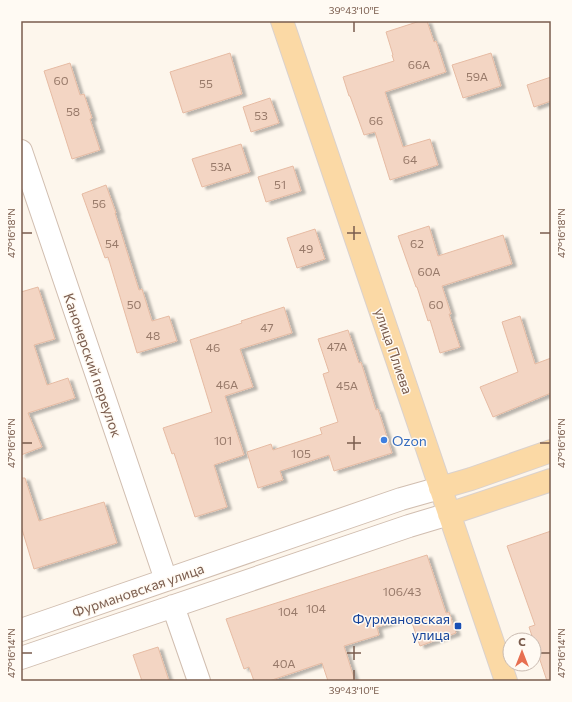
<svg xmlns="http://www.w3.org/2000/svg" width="572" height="702" viewBox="0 0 572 702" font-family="Commissioner,sans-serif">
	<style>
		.building { fill: #f3d5c3; stroke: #e6bba3; filter: url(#shadow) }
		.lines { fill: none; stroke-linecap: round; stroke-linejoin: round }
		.minor-casing { stroke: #d1beb0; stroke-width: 24 }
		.major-casing { stroke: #dad1cd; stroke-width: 24 }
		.minor { stroke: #fff; stroke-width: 22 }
		.major { stroke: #fbd9a5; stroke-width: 22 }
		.ticks { fill: none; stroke: #7a5c4d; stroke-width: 1.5 }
		.shop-dot { fill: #3f7fe0; stroke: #fffaf3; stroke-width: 1.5 }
		.transit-dot { fill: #1a4fb4; stroke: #fffaf3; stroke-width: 1.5 }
		.labels { text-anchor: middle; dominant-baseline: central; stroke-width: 3; stroke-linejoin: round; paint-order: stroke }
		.number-label { font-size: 12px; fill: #987a6a }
		.street-label { font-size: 14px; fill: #7a5c4d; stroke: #fffaf3 }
		.shop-label { font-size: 14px; fill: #366cbe; stroke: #fffaf3; text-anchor: start }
		.transit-label { font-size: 14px; fill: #164399; stroke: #fffaf3; text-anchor: end }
		.neatline { fill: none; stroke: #7a5c4d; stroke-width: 1.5 }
		.ticks-label { font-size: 10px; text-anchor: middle; fill: #7a5c4d }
	</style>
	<defs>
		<filter id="shadow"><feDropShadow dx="4.5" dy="2.5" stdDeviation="1" flood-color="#0004"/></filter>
	</defs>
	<rect width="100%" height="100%" fill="#fdf6ec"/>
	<path class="building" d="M 420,21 L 427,21 L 434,42 L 436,41 L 446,72 L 385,92 L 403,147 L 430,139 L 438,165 L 390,180 L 375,132 L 364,135 L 350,96 L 349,96 L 343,77 L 394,61 L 392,55 L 393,55 L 386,32 Z
		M 230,53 L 242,94 L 183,113 L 170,72 Z
		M 491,53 L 501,86 L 463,98 L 452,65 Z
		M 70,63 L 80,95 L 84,94 L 92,118 L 90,119 L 100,150 L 72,159 L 44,71 Z
		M 551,77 L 551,101 L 534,107 L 527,85 Z
		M 270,98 L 279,123 L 251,132 L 243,107 Z
		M 241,144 L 250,172 L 202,187 L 192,159 Z
		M 293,166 L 301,191 L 266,202 L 258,177 Z
		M 106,185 L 116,213 L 115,213 L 139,290 L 142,289 L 152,321 L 169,316 L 177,341 L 137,353 L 108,257 L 105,258 L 82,194 Z
		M 429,226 L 438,256 L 503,235 L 512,264 L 442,286 L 451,314 L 449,314 L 460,347 L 440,353 L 430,320 L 428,321 L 417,287 L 416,287 L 398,236 Z
		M 315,229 L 325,259 L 297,268 L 287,238 Z
		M 38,287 L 55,339 L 34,345 L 47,385 L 68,378 L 75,398 L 28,413 L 42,447 L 21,455 L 21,292 Z
		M 284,307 L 292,333 L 240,349 L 253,387 L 225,396 L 244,455 L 214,465 L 227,507 L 195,517 L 174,453 L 172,454 L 163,428 L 212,412 L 190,340 L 242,323 L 241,321 Z
		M 520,316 L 535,364 L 551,358 L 551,393 L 493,417 L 480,387 L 518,372 L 502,322 Z
		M 348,330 L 359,363 L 361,362 L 376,410 L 378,409 L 392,453 L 334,471 L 329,455 L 280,471 L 283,480 L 258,488 L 247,452 L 271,444 L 273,450 L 322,434 L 320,428 L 338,422 L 323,374 L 329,372 L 318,339 Z
		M 21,478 L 25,478 L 39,521 L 104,502 L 117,543 L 34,569 L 21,526 Z
		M 551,531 L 551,681 L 547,681 L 529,627 L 535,625 L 507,546 Z
		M 427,555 L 446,613 L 449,612 L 456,633 L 420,646 L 410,617 L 377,627 L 379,635 L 344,646 L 355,681 L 328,681 L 322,663 L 269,681 L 254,681 L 249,667 L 244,669 L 226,619 Z
		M 158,647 L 169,681 L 142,681 L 133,655 Z"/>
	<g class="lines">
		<defs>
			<path id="minor" d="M 21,151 L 166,580
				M 173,606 L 199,681
				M 21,630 L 401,499 L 440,488
				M 21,658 L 409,526 L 449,514"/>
			<path id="major" d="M 282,21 L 506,681
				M 440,488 L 471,479 L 551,451
				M 449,514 L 551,480"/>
		</defs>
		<use href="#minor" class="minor-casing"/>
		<use href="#major" class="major-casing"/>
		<use href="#minor" class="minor"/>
		<use href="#major" class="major"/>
	</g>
	<path class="ticks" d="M 354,22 L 354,32M 354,226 L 354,240M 22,233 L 32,233M 347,233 L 361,233M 540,233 L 550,233M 354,436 L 354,450M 22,443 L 32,443M 347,443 L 361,443M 540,443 L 550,443M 354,646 L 354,660M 22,653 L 32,653M 347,653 L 361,653M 540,653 L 550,653M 354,670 L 354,680"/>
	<circle class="shop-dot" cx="384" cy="440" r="4"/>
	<rect class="transit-dot" x="454" y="622" width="8" height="8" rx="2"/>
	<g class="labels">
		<g class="number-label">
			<text x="419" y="64">66А</text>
			<text x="477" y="76">59А</text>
			<text x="61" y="80">60</text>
			<text x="206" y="83">55</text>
			<text x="73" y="111">58</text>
			<text x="261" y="115">53</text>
			<text x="376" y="120">66</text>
			<text x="410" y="159">64</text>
			<text x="221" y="166">53А</text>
			<text x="280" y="184">51</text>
			<text x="99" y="203">56</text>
			<text x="112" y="243">54</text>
			<text x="417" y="243">62</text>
			<text x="306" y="248">49</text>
			<text x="429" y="271">60А</text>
			<text x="134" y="304">50</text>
			<text x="436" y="304">60</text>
			<text x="267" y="327">47</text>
			<text x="153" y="335">48</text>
			<text x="337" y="346">47А</text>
			<text x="213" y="347">46</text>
			<text x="227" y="384">46А</text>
			<text x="347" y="385">45А</text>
			<text x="223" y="440">101</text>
			<text x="301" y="453">105</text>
			<text x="402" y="591">106/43</text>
			<text x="316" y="608">104</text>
			<text x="288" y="611">104</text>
			<text x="284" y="663">40А</text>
		</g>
		<g class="street-label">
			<text transform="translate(394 351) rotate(71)">улица Плиева</text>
			<text transform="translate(93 365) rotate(71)">Канонерский переулок</text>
			<text transform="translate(138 590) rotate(-19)">Фурмановская улица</text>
		</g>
		<g class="shop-label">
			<text x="392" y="440">Ozon</text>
		</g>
		<g class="transit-label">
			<text x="450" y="618">Фурмановская<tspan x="450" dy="16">улица</tspan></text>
		</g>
	</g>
	<rect width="572" height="702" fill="none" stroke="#fffaf3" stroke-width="44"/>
	<g transform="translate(522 652)"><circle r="19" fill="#fffaf3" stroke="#cabbb1"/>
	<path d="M0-3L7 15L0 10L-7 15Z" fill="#e76f51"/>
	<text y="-6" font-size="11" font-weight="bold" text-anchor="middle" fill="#7a5c4d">С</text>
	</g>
	<rect x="22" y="22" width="528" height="658" class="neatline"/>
	<g class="ticks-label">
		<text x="354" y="14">39°43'10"E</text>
		<text transform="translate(11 233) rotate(-90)" y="4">47°16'18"N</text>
		<text transform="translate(561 233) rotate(-90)" y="4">47°16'18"N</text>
		<text transform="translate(11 443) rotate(-90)" y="4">47°16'16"N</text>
		<text transform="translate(561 443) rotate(-90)" y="4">47°16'16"N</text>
		<text transform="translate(11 653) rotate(-90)" y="4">47°16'14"N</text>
		<text transform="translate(561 653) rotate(-90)" y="4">47°16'14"N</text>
		<text x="354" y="694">39°43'10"E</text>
	</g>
</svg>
